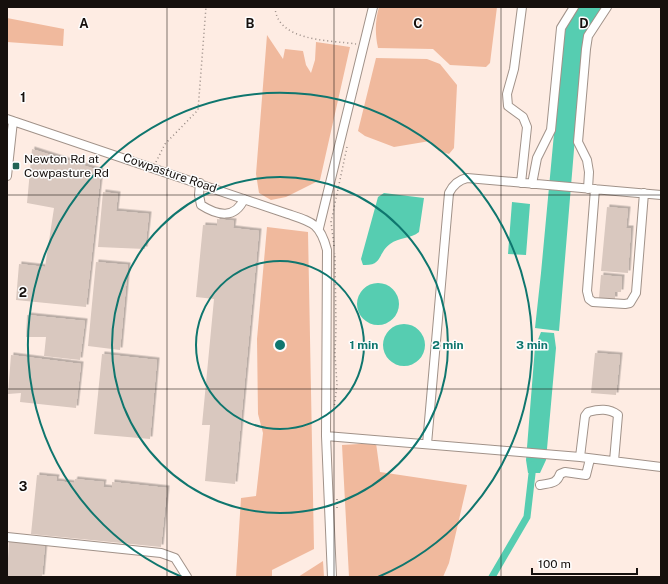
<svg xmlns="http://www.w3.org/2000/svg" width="668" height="584" viewBox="0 0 668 584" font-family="'Public Sans',sans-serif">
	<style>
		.green { fill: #f0b99d }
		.water { fill: #56cdb1 }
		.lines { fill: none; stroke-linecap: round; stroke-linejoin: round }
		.canal { stroke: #56cdb1; stroke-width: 7 }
		.building { fill: #d9c8bf; filter: url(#shadow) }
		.minor-casing { stroke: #a19289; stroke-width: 10 }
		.path { stroke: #958882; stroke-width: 1.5; stroke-dasharray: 1 3; stroke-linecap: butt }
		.minor { stroke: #fff; stroke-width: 8 }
		.grid { fill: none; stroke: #16100d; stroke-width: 1; stroke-opacity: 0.55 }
		.ring { fill: none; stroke: #0f766e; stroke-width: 2 }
		.poi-dot { fill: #216455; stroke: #fdfdfd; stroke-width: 1.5 }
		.labels { text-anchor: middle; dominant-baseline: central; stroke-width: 3; stroke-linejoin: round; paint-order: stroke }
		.poi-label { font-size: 12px; fill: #16100d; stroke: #fdfdfd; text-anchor: start }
		.street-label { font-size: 12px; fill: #16100d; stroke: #fdfdfd }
		.grid-label { font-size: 13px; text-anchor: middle; font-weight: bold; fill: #16100d; stroke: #fdfdfd; stroke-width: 3; stroke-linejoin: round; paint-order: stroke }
		.centre { fill: #0f766e; stroke: #fdfdfd; stroke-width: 2 }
		.ring-label { font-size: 12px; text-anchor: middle; font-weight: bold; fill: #0f766e; stroke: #fdfdfd; stroke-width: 3; stroke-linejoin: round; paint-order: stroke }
	</style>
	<defs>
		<filter id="shadow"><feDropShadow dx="2.5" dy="-2.5" stdDeviation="0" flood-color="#0004"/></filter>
	</defs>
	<rect width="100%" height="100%" fill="#feece3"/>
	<path class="green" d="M 379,7 L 497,7 L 490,63 L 486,67 L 450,65 L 433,49 L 378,48 C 375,34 375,21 379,7 Z
		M 7,18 L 64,29 L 63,46 L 7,42 Z
		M 267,35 L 283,59 L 285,49 L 303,51 L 306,65 L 311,73 L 315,60 L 316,42 L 350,47 L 320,180 L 286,197 L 271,200 L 259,193 L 256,174 Z
		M 376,58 L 427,59 L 440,64 L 457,85 L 454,148 L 449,154 L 439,151 L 430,141 L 394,147 L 365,136 L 358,131 Z
		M 267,227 L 308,232 L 314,549 L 272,570 L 272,577 L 236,577 L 241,498 L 256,496 L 263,433 L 258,414 L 257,339 Z
		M 376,443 L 380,472 L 467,485 L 449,563 L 443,577 L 349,577 L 342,445 Z
		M 323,561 L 324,577 L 298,577 Z"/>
	<path class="water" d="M 578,7 L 602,7 L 583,41 L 559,331 L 535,328 L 541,273 L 563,37 L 567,25 Z
		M 384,193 L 424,198 L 419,232 C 411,239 399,237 390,244 C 377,254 383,266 363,265 L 361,259 L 378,197 Z
		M 512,202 L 530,204 L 526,255 L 508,254 Z
		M357 304a21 21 0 1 1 42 0a21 21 0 1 1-42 0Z
		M383 345a21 21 0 1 1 42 0a21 21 0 1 1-42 0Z
		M 541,332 L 554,333 L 556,348 L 546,460 L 540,473 L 528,473 L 526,460 L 535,347 Z"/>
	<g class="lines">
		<path class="canal" d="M 492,577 L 527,517 L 533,465"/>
	</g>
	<path class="building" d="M 32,149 L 101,171 L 86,307 L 16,300 L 19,264 L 45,267 L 54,208 L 27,203 Z
		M 103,192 L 118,194 L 116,211 L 149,214 L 145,249 L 98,247 Z
		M 607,207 L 628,209 L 626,228 L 631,228 L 628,273 L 601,271 Z
		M 217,219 L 234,221 L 233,228 L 259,231 L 235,484 L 205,481 L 210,425 L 202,425 L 214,299 L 196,297 L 203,225 L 217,226 Z
		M 96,262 L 128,265 L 120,350 L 88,346 Z
		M 601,275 L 622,277 L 621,292 L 615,292 L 615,299 L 599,298 Z
		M 27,315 L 85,321 L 80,360 L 44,356 L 46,337 L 26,337 Z
		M 595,353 L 620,355 L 616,395 L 591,393 Z
		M 102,354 L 157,360 L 150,439 L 94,434 Z
		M 11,355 L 81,364 L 76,408 L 20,402 L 21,393 L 8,394 Z
		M 37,475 L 57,477 L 56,481 L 74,483 L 75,479 L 104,482 L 103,487 L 112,488 L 112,482 L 167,488 L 161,547 L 31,534 Z
		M 9,541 L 45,544 L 42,577 L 7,577 Z"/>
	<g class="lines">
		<defs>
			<path id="minor" d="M 7,119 L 288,214 C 312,222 320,223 327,250 L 326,436 L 332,577
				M 7,176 L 13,121
				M 200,183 L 199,195 L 201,205 C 218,216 235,219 244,199
				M 521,183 L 527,127 L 523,117 L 508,106 L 507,94 L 514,69 L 522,7
				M 532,184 L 537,158 L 551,130 L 561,28 L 574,7
				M 588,189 L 589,172 L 587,160 L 578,142 L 586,49 L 588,36 L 607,7
				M 595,189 L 587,291 L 589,299 L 593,302 L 625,304 L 630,303 L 636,293 L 644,193
				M 319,228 L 373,7
				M 326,436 L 580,457 L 661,467
				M 427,444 L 449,193 C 453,185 458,180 467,178 L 661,195
				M 580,457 L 585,416 L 588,412 C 599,409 609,408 618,415 L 614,461
				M 540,485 C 550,483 557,484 560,474 L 565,472 L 586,475 L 590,459
				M 7,537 L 161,553 L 175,558 L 187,577"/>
		</defs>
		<use href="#minor" class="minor-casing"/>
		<path class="path" d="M 275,7 C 277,42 330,40 356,44
			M 156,162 L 165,144 L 198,110 L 206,7
			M 334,246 L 331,222 L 347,147
			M 334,409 L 337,385 L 335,354 L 336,328 L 335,253
			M 337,499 L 337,511"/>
		<use href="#minor" class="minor"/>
	</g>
	<path class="grid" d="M 167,7 L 167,577M 334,7 L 334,577M 501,7 L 501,577M 7,195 L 661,195M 7,389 L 661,389"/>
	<g class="ring">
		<circle cx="280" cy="345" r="84"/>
		<circle cx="280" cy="345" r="168"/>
		<path d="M182 577A252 252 0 1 1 378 577"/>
	</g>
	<rect class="poi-dot" x="12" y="162" width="8" height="8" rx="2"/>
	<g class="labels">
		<g class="poi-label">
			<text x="24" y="159">Newton Rd at<tspan x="24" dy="14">Cowpasture Rd</tspan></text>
		</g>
		<g class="street-label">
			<text transform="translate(170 173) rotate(19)">Cowpasture Road</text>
		</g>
	</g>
	<g class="grid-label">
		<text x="84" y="28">A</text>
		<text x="250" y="28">B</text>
		<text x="418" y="28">C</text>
		<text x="584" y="28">D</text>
		<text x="23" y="102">1</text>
		<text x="23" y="297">2</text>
		<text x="23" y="491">3</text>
	</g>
	<circle cx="280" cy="345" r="6" class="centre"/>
	<g class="ring-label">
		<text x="364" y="349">1 min</text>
		<text x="448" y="349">2 min</text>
		<text x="532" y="349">3 min</text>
	</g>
	<rect width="668" height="584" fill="none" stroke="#16100d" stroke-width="16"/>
	<path d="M532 568v6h105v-6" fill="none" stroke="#16100d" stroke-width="2"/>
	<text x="538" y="568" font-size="12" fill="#16100d" stroke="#fdfdfd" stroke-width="3" paint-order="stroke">100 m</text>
</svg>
